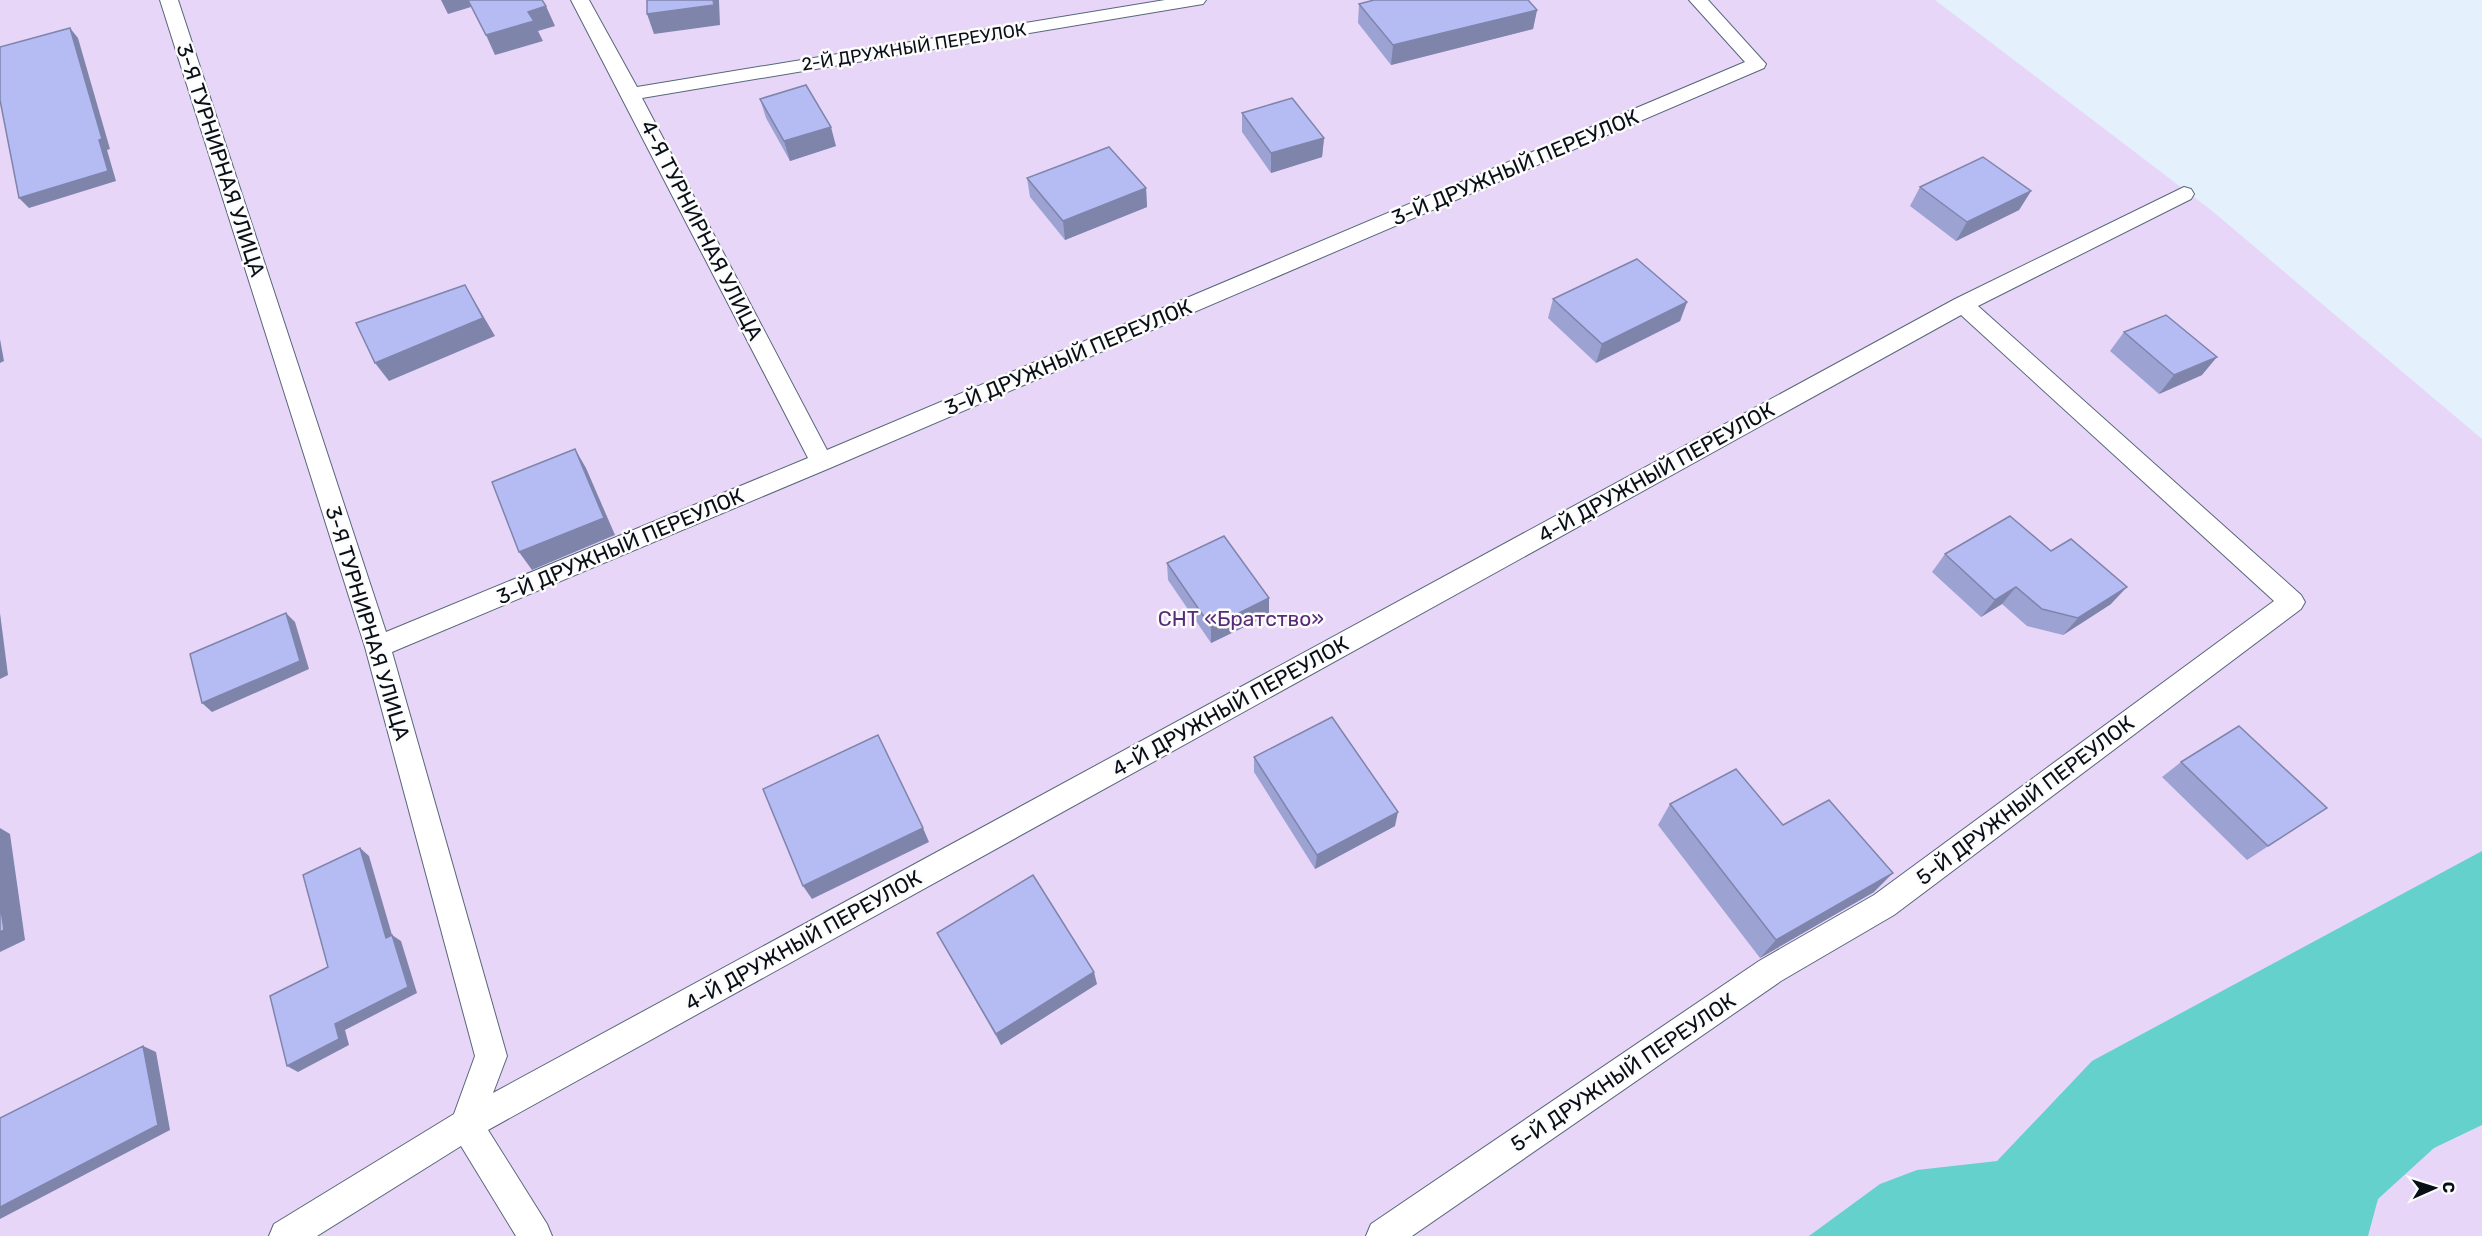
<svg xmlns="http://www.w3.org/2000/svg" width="2482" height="1236" viewBox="0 0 2482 1236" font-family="Rubik,sans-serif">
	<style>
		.green { fill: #e8d6f9 }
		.water { fill: #64d1cc }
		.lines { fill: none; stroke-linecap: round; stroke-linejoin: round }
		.service-casing { stroke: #566779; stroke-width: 2 }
		.service { fill: #fff; fill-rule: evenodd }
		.wall { fill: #9ca2d2 }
		.shaded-wall { fill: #7f84ab }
		.building { fill: #b5bcf4; stroke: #7f84ab; stroke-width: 1.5 }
		.labels { text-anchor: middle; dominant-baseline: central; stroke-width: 5; stroke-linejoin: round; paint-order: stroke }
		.far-street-label { font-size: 18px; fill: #090f16; stroke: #fcfcfc }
		.street-label { font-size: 21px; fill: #090f16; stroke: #fcfcfc }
		.park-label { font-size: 21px; fill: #582b78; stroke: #fcfcfc }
	</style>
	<rect width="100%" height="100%" fill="#e4f0fc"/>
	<path class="green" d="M 0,0 L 1935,0 L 2211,210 L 2482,439 L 2482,1236 L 0,1236 Z"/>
	<path class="water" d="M 2482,851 L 2482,1125 L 2434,1148 L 2378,1199 L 2368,1236 L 1809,1236 L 1880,1184 L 1917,1170 L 1997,1161 L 2092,1061 Z"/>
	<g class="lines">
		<defs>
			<path id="service" d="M 160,0 L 178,0 L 386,632 L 808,458 L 571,0 L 589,0 L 637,87 L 1165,0 L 1206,0 L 1203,4 L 1197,5 L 642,98 L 827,450 L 1745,62 L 1689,0 L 1708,0 L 1766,64 L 1764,68 L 830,468 L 392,652 L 507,1056 L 493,1093 L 1955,299 L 2184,187 L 2191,189 L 2194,194 L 2191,199 L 1978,306 L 2301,595 L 2305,602 L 2301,609 L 1894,915 L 1781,981 L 1412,1236 L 1366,1236 L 1371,1224 L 1759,961 L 1874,895 L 2274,601 L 1961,315 L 488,1130 L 547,1224 L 552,1236 L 516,1236 L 461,1146 L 317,1236 L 269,1236 L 274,1224 L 454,1114 L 475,1056 L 365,647 Z"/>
		</defs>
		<use href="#service" class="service-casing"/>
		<use href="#service" class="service"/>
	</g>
	<path class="wall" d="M 1359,4 L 1537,10 L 1533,29 L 1391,65 L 1358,23 Z
		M 760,99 L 836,146 L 790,161 L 766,118 Z
		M 1242,113 L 1324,138 L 1322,157 L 1271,173 L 1242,132 Z
		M 1027,178 L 1146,188 L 1147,207 L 1065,240 L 1030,197 Z
		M 1920,187 L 2031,191 L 2019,210 L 1956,241 L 1910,206 Z
		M 1553,299 L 1687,302 L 1680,321 L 1596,363 L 1548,318 Z
		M 2124,332 L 2202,375 L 2159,394 L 2110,351 Z
		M 1945,554 L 2111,604 L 2063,635 L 2027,626 L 2002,604 L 1981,617 L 1932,572 Z
		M 1167,563 L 1269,615 L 1211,643 L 1168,580 Z
		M 1254,757 L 1395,826 L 1315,869 L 1254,772 Z
		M 2181,762 L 2327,808 L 2247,860 L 2162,777 Z
		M 1670,804 L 1783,825 L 1874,892 L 1760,958 L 1658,825 Z
		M 937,933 L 1097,984 L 1001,1045 Z"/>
	<path class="shaded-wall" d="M 441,0 L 468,0 L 471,7 L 448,14 Z
		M 713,0 L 719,0 L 720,25 L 654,34 L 647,14 Z
		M 546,6 L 555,26 L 538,31 L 543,41 L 495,55 L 486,35 L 528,12 Z
		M 1537,10 L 1533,29 L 1391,65 L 1393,45 Z
		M 70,28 L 78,38 L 110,149 L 107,150 L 116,181 L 29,208 L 19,198 Z
		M 831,127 L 836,146 L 790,161 L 784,141 Z
		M 1324,138 L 1322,157 L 1271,173 L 1271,153 Z
		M 1146,188 L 1147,207 L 1065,240 L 1063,221 Z
		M 2031,191 L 2019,210 L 1956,241 L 1967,222 Z
		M 465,285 L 495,336 L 389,381 L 375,363 Z
		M 1687,302 L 1680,321 L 1596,363 L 1602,344 Z
		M 0,339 L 4,361 L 0,363 Z
		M 2217,357 L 2202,375 L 2159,394 L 2174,375 Z
		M 575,449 L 586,468 L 615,535 L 532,570 L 519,552 Z
		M 2016,587 L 2002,604 L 1981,617 L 1995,600 Z
		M 2127,587 L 2111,604 L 2063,635 L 2078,618 Z
		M 1269,598 L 1269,615 L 1211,643 L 1211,627 Z
		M 0,613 L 8,675 L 0,679 Z
		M 286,613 L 295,622 L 309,669 L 212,712 L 202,703 Z
		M 1398,812 L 1395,826 L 1315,869 L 1317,855 Z
		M 0,828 L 10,834 L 25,940 L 0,952 Z
		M 923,828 L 929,842 L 812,899 L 803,886 Z
		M 360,848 L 369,856 L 392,935 L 401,941 L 417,993 L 345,1030 L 349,1045 L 298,1072 L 287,1066 L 335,1024 L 386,938 Z
		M 1893,873 L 1874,892 L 1760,958 L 1776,940 Z
		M 1094,972 L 1097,984 L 1001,1045 L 996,1034 Z
		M 143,1046 L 156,1052 L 170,1130 L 0,1219 L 0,1207 Z"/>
	<path class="building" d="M 468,0 L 542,0 L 546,6 L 528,12 L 534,21 L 486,35 Z
		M 647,0 L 713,0 L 714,5 L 647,14 Z
		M 1374,0 L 1528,0 L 1537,10 L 1393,45 L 1359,4 Z
		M 70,28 L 102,139 L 99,140 L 108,171 L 19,198 L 0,100 L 0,47 Z
		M 806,85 L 831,127 L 784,141 L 760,99 Z
		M 1292,98 L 1324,138 L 1271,153 L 1242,113 Z
		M 1109,147 L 1146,188 L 1063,221 L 1027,178 Z
		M 1983,157 L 2031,191 L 1967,222 L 1920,187 Z
		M 1637,259 L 1687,302 L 1602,344 L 1553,299 Z
		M 465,285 L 483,318 L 375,363 L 356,323 Z
		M 2166,315 L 2217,357 L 2174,375 L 2124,332 Z
		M 575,449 L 604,518 L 519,552 L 492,482 Z
		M 2010,516 L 2051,551 L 2071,539 L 2127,587 L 2078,618 L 2042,609 L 2016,587 L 1995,600 L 1945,554 Z
		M 1224,536 L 1269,598 L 1211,627 L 1167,563 Z
		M 286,613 L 300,661 L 202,703 L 190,654 Z
		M 1332,717 L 1398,812 L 1317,855 L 1254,757 Z
		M 2239,726 L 2327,808 L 2268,846 L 2181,762 Z
		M 878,735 L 923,828 L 803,886 L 763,789 Z
		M 1736,769 L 1783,825 L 1829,800 L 1893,873 L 1776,940 L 1670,804 Z
		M 360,848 L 386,938 L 392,935 L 408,987 L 335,1024 L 339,1039 L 287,1066 L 270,996 L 328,967 L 303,875 Z
		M 1033,875 L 1094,972 L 996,1034 L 937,933 Z
		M 0,903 L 4,930 L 0,932 Z
		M 143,1046 L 158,1125 L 0,1207 L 0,1118 Z"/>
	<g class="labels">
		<g class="far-street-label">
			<text transform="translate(914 47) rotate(-9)">2-Й ДРУЖНЫЙ ПЕРЕУЛОК</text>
		</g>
		<g class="street-label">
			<text transform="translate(221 160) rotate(72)">3-Я ТУРНИРНАЯ УЛИЦА</text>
			<text transform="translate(1515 167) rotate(-23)">3-Й ДРУЖНЫЙ ПЕРЕУЛОК</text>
			<text transform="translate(702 230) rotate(63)">4-Я ТУРНИРНАЯ УЛИЦА</text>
			<text transform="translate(1068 357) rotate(-23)">3-Й ДРУЖНЫЙ ПЕРЕУЛОК</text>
			<text transform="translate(1656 472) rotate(-29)">4-Й ДРУЖНЫЙ ПЕРЕУЛОК</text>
			<text transform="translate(620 546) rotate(-23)">3-Й ДРУЖНЫЙ ПЕРЕУЛОК</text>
			<text transform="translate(368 623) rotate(73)">3-Я ТУРНИРНАЯ УЛИЦА</text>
			<text transform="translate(1230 706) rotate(-29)">4-Й ДРУЖНЫЙ ПЕРЕУЛОК</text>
			<text transform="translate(2025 800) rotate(-37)">5-Й ДРУЖНЫЙ ПЕРЕУЛОК</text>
			<text transform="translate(803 940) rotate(-29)">4-Й ДРУЖНЫЙ ПЕРЕУЛОК</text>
			<text transform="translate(1623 1072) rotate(-34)">5-Й ДРУЖНЫЙ ПЕРЕУЛОК</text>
		</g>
		<g class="park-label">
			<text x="1241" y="618">СНТ «Братство»</text>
		</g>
	</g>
	<g transform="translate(2434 1188) rotate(87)" stroke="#fcfcfc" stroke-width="4.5" paint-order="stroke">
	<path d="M0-4.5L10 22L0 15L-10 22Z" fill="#090f16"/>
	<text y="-9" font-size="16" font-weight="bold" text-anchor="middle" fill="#090f16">С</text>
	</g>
</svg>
